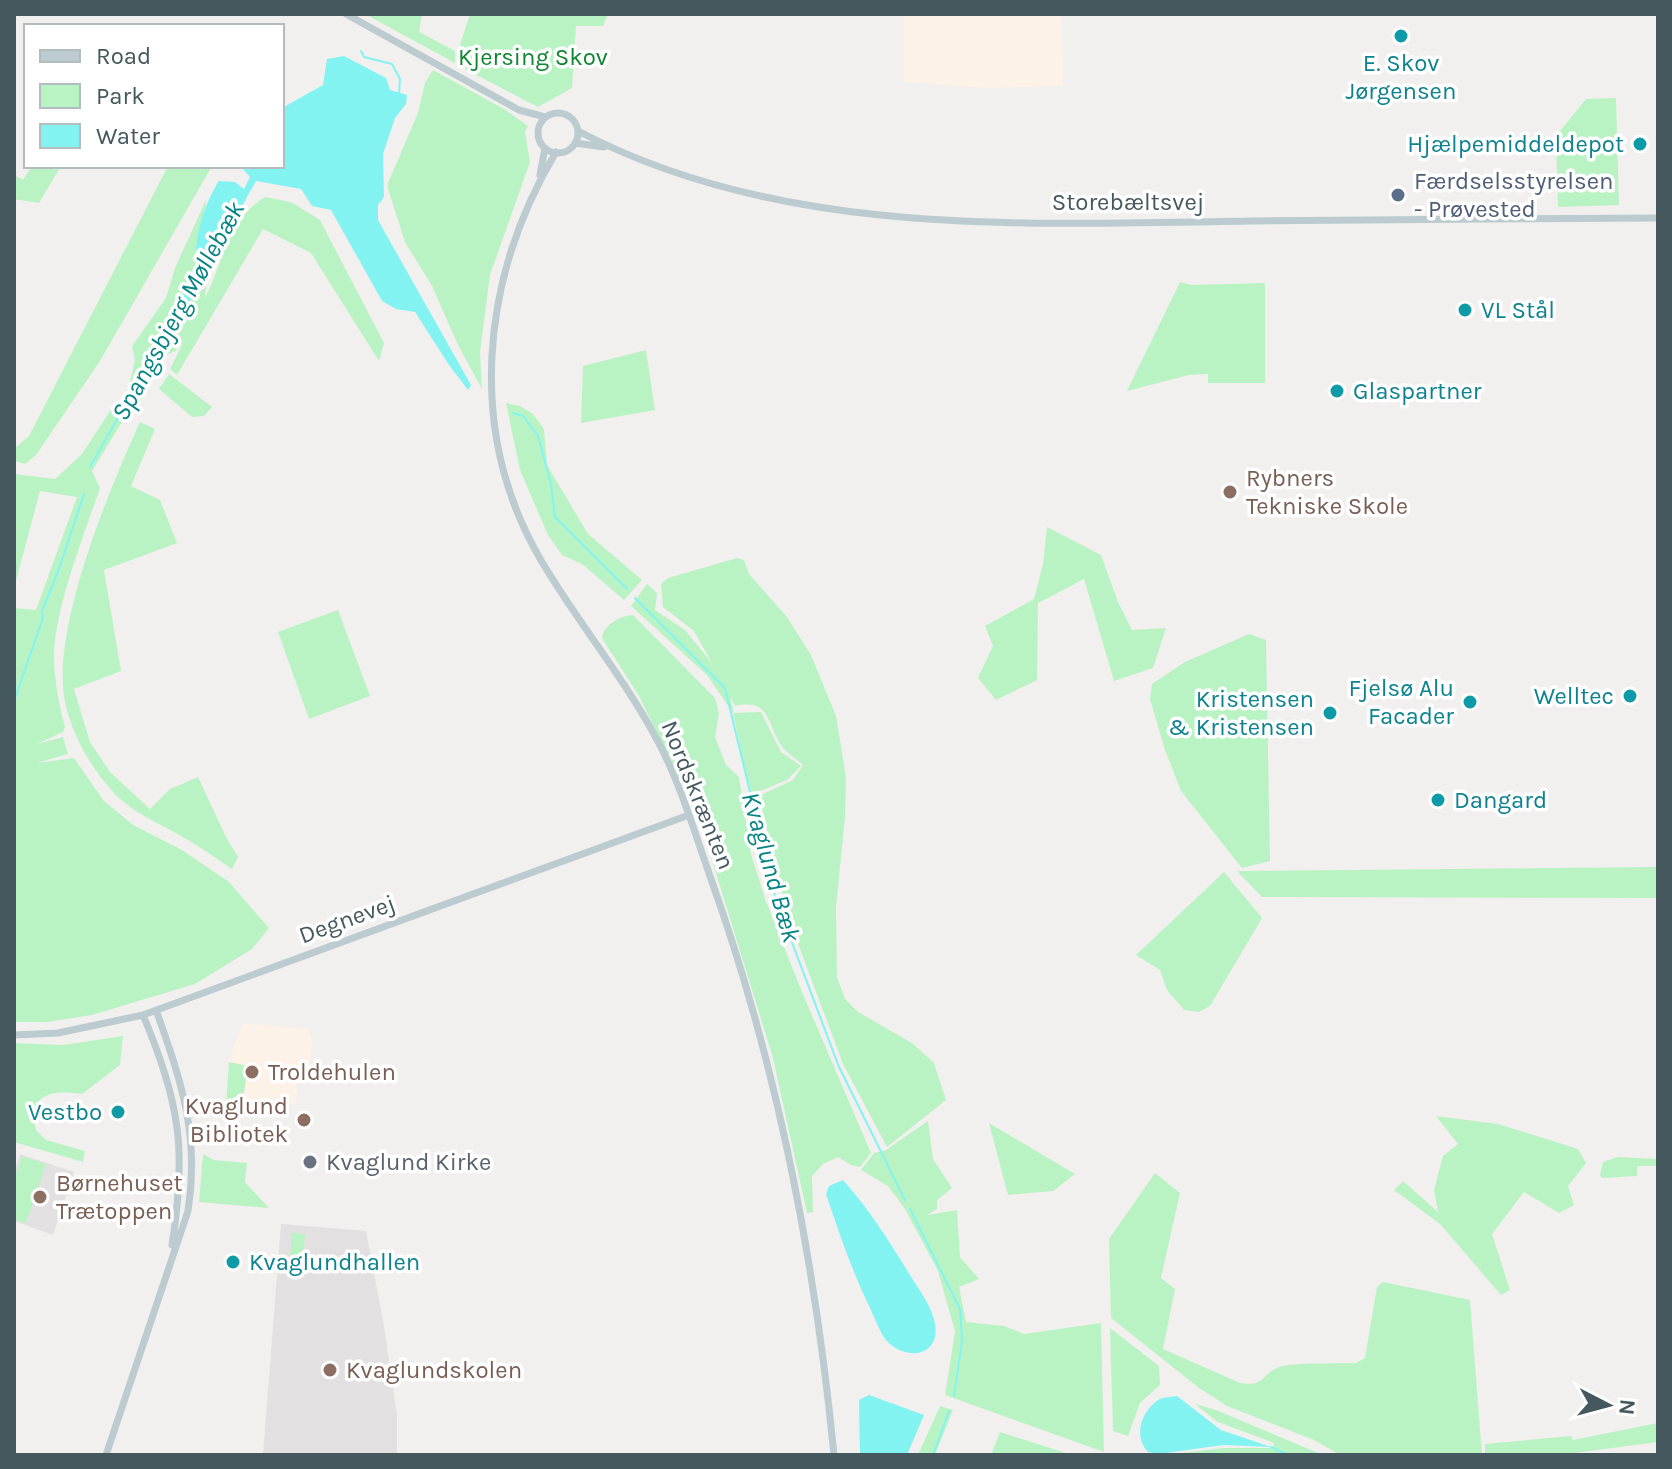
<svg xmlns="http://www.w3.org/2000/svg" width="1672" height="1469" viewBox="0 0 1672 1469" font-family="Karla,sans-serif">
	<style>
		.commercial { fill: #fdf2e7 }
		.education { fill: #e3e0e2 }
		.green { fill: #baf3c3 }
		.water { fill: #83f3f2 }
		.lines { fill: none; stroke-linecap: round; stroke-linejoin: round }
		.stream { stroke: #83f3f2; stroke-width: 2 }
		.tertiary { stroke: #bbcbcf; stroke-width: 7 }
		.culture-dot { fill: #0f9aa8; stroke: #fff; stroke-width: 3 }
		.service-dot { fill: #5c6f8a; stroke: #fff; stroke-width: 3 }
		.education-dot { fill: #8d6e63; stroke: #fff; stroke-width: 3 }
		.worship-dot { fill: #6b7280; stroke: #fff; stroke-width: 3 }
		.labels { text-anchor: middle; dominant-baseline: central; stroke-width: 7; stroke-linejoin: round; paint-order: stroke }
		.park-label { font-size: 24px; fill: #0f8630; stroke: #fff }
		.culture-label { font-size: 24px; fill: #0d838f; stroke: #fff; text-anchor: end }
		.service-label { font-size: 24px; fill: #4e5e75; stroke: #fff; text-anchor: start }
		.street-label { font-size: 24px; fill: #45585e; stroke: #fff }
		.education-label { font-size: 24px; fill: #785e54; stroke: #fff; text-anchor: start }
		.worship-label { font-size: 24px; fill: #5b616d; stroke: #fff; text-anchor: start }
		.water-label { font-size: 26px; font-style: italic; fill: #058483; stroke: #fff }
	</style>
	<rect width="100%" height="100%" fill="#f2efef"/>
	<path class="commercial" d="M 904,14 L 1062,14 L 1063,86 L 986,88 L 904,82 Z
		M 243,1023 L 308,1029 L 312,1040 L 309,1079 L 298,1078 L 296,1104 L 274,1102 L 274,1105 L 226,1102 L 229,1060 Z"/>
	<path class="education" d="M 20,1154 L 74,1172 L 53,1235 L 14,1221 L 14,1172 Z
		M 281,1224 L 366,1231 L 384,1326 L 397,1415 L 397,1455 L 263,1455 Z"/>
	<path class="green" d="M 365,14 L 422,14 L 419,32 L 455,51 L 455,63 Z
		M 470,14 L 608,14 L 603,26 L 576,26 L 572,88 L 538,107 L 465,69 L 460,45 Z
		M 433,70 L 504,109 L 528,126 L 525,132 L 530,162 L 490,275 L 480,352 L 482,389 L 458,345 L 432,286 L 405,242 L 388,189 L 388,183 L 418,113 L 425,83 Z
		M 1616,98 L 1619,205 L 1558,207 L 1556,136 L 1586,99 Z
		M 32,166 L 61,166 L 39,203 L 14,199 L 14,175 L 23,180 Z
		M 168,166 L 212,166 L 100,361 L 36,455 L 25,464 L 14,461 L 14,449 L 29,436 Z
		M 265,197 L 291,202 L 320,220 L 384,343 L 379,361 L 311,253 L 263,229 L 177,375 L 170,369 L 184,341 C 172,358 166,351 157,361 C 145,372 143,391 140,405 L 126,400 L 135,360 L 132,346 L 166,298 L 175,268 L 207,198 L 195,256 L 208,267 L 205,298 C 222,265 229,218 265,197 Z
		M 1180,282 L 1191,285 L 1265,283 L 1265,383 L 1208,383 L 1208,374 L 1189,375 L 1127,391 Z
		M 646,350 L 655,410 L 581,423 L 583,366 Z
		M 169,374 L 212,407 L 204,416 L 192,417 L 159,389 Z
		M 506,403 L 520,406 L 533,414 L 544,429 L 547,465 L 588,534 L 642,580 L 624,600 L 582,564 L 562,555 L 548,535 L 520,470 Z
		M 123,405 L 128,412 L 92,471 L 100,488 C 84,535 53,612 54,660 C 55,683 59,705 65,727 L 63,732 L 37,744 L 63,737 L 68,754 L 37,763 L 74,758 L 103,800 L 133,825 L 182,850 L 229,882 L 269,928 L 252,949 L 195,984 L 92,1015 L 47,1022 L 14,1022 L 14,608 L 36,610 L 77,497 L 40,491 L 14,588 L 14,474 L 55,479 L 82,454 L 112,408 Z
		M 140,422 L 155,429 L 131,486 L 160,500 L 177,543 L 104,570 L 121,671 L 74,689 L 90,742 L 110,772 L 150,809 L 170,789 L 198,777 L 226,837 L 238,857 L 232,869 C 218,860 205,850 191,842 C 165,825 136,816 114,793 C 91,768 72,735 65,702 C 50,630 110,488 140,422 Z
		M 1047,527 L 1101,555 L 1118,602 L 1132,630 L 1166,628 L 1153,668 L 1114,681 L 1084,579 L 1038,603 L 1037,680 L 996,700 L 978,678 L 993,646 L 985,626 L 1034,599 L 1043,564 Z
		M 737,558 L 744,560 L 749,574 L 787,617 L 811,655 L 836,716 L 846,777 L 845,817 L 836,907 L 837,977 L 845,999 L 858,1012 L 912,1043 L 934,1063 L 946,1100 L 887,1147 L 843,1064 L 788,917 L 759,796 L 793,780 L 803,765 C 797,759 788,754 783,748 C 766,725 772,698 735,706 L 730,696 L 734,713 L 761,712 L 781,752 L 801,766 L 787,780 L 750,795 L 733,713 L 707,675 L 631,606 L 647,584 L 657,593 L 655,610 L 685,630 L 712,663 L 694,631 L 663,607 L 661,584 L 668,578 Z
		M 338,610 L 370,696 L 309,719 L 278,632 Z
		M 633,615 L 715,698 L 719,713 L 715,737 L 726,765 L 739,777 L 751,854 L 765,899 L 802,992 L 871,1153 L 860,1167 L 851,1165 L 838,1157 L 823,1164 L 812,1176 L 813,1212 L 807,1213 L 773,1058 L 700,821 L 639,696 L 602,638 C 604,624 620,616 633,615 Z
		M 1249,634 L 1266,640 L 1270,861 L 1242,868 L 1181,791 L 1165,750 L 1150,699 L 1152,684 L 1185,662 Z
		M 1658,867 L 1658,898 L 1262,897 L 1237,871 Z
		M 1224,872 L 1262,918 L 1210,1006 L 1199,1012 L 1184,1010 L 1167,990 L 1160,970 L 1136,955 Z
		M 123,1036 L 120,1065 L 82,1094 C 54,1090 27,1092 36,1130 L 46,1140 L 85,1151 L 83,1162 L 14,1142 L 14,1043 L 63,1045 Z
		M 229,1062 L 248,1066 L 242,1106 L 226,1105 Z
		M 1436,1116 L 1498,1124 L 1559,1143 L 1578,1149 L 1586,1163 L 1568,1186 L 1574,1205 L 1559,1213 L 1524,1192 L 1492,1234 L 1510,1290 L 1501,1295 L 1440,1224 L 1394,1190 L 1403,1181 L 1438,1212 L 1434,1190 L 1443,1156 L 1458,1144 Z
		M 928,1121 L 933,1159 L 952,1188 L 937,1200 L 937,1209 L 927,1215 L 957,1210 L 960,1257 L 979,1279 L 959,1287 L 966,1322 L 1004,1326 L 1024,1334 L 1101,1323 L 1104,1452 L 945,1395 L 955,1331 L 938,1271 L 905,1209 L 888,1186 L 861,1170 L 874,1153 L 886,1150 Z
		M 989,1123 L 1075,1174 L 1053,1191 L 1008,1195 Z
		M 203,1154 L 214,1160 L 247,1163 L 245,1182 L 269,1208 L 199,1202 Z
		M 22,1156 L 46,1164 L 26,1223 L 14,1220 L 14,1179 Z
		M 1618,1157 L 1658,1159 L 1658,1166 L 1637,1166 L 1637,1176 L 1602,1178 L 1600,1175 L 1603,1162 Z
		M 1155,1173 L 1180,1193 L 1161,1278 L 1175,1289 L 1163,1349 L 1240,1383 C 1265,1387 1260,1375 1279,1367 C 1293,1362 1338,1364 1356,1363 L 1365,1358 L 1377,1287 L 1383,1282 L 1470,1300 L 1482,1455 L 1340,1455 L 1314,1440 L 1227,1406 L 1199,1388 L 1111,1318 L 1109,1239 Z
		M 292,1233 L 305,1234 L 303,1261 L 290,1260 Z
		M 1110,1328 L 1159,1366 L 1160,1385 L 1140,1403 L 1128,1436 L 1113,1431 Z
		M 1195,1404 L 1216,1410 L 1323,1455 L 1165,1455 L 1223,1448 L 1273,1448 L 1274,1443 L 1216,1421 Z
		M 940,1406 L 953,1410 L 935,1455 L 918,1455 Z
		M 1658,1423 L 1658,1442 L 1559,1455 L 1485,1455 L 1485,1444 L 1571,1436 L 1573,1440 Z
		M 1000,1432 L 1072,1455 L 991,1455 Z"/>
	<path class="water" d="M 344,56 L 386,78 L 390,90 L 407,95 L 406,104 L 395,118 L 383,154 L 384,197 L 378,205 L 378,220 L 471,385 L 468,390 L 449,365 L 415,312 L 396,309 L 382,301 L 331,210 L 312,206 L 301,189 L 256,181 L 164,346 L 158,343 L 198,268 C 191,243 205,202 219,181 L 235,182 L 244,189 L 250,177 L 240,166 L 282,166 L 282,108 L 323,85 L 327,59 Z
		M 843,1180 C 869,1209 889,1241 910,1275 C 919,1290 932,1306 935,1324 C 941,1360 899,1361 883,1336 C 878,1327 874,1317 870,1308 C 852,1271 839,1233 826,1194 L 829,1186 Z
		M 869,1395 L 924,1415 L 907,1455 L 860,1455 L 859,1400 Z
		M 1177,1396 L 1221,1430 L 1271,1447 L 1223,1445 L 1159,1454 L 1148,1452 C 1133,1436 1141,1412 1158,1400 C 1163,1397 1171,1397 1177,1396 Z"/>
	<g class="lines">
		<path class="stream" d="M 361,51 L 364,57 L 392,64 L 400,79 L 399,95
			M 513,413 L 523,416 L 538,436 L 551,484 L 555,517 L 627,589
			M 90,467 L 161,342
			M 635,598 L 725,688 L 776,900 L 839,1067 L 905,1200
			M 14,701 L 43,618 L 42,611 L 59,569 L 84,494
			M 910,1209 L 960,1309 L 962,1341 L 954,1396
			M 1271,1447 L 1288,1455
			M 933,1455 L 949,1411"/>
		<path class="tertiary" d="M 346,14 L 519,110 L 545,117
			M538 133a20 20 0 1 1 40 0a20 20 0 1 1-40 0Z
			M 578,131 C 783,239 1028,224 1253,221 C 1388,219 1523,219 1658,218
			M 575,143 L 604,147
			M 556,152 C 481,278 465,432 542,562 C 577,621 622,675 655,736 C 680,781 694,831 711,879 C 777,1064 815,1260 834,1455
			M 540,175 L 545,148
			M 143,1015 C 180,1104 187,1150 172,1245
			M 14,1035 L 58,1033 L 143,1015 L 689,815
			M 106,1455 L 188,1211 C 200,1136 181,1080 156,1010"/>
	</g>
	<g class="culture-dot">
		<circle cx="1401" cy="36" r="8"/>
		<circle cx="1640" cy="144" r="8"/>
		<circle cx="1465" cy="310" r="8"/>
		<circle cx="1337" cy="391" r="8"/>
		<circle cx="1630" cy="696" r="8"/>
		<circle cx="1470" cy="702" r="8"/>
		<circle cx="1330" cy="713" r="8"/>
		<circle cx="1438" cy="800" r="8"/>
		<circle cx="118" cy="1112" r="8"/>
		<circle cx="233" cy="1262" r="8"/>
	</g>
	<circle class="service-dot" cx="1398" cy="195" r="8"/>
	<g class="education-dot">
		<circle cx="1230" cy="492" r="8"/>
		<circle cx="252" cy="1072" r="8"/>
		<circle cx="304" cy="1120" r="8"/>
		<circle cx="40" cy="1197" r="8"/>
		<circle cx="330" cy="1370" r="8"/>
	</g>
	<circle class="worship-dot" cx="310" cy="1162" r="8"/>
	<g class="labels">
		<g class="park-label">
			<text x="533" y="57">Kjersing Skov</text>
		</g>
		<g class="culture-label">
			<text x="1401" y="63" text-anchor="middle">E. Skov<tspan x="1401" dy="28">Jørgensen</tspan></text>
			<text x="1624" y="144">Hjælpemiddeldepot</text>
			<text x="1481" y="310" text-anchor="start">VL Stål</text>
			<text x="1353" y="391" text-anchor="start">Glaspartner</text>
			<text x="1454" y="688">Fjelsø Alu<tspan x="1454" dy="28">Facader</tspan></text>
			<text x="1614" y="696">Welltec</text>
			<text x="1314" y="699">Kristensen<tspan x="1314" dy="28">&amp; Kristensen</tspan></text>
			<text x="1454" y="800" text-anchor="start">Dangard</text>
			<text x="102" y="1112">Vestbo</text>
			<text x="249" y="1262" text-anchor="start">Kvaglundhallen</text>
		</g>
		<g class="service-label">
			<text x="1414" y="181">Færdselsstyrelsen<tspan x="1414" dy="28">- Prøvested</tspan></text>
		</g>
		<g class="street-label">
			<text x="1128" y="202">Storebæltsvej</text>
			<text transform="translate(698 795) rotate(68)">Nordskrænten</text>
			<text transform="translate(347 919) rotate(-20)">Degnevej</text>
		</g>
		<g class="education-label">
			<text x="1246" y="478">Rybners<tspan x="1246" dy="28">Tekniske Skole</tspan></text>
			<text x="268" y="1072">Troldehulen</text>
			<text x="288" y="1106" text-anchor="end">Kvaglund<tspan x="288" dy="28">Bibliotek</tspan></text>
			<text x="56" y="1183">Børnehuset<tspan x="56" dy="28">Trætoppen</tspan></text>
			<text x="346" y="1370">Kvaglundskolen</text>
		</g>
		<g class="worship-label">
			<text x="326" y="1162">Kvaglund Kirke</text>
		</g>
		<g class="water-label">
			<text transform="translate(178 311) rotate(-61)">Spangsbjerg Møllebæk</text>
			<text transform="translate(771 867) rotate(74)">Kvaglund Bæk</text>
		</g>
	</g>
	<rect width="1672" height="1469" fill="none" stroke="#45585e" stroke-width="32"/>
	<rect x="24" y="24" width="260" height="144" fill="#ffffff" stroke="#b5bcbf" stroke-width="2"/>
	<rect x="40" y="50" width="40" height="12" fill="#bbcbcf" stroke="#b5bcbf" stroke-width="2"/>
	<text x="96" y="64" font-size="24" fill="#45585e">Road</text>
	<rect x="40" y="84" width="40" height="24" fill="#baf3c3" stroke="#b5bcbf" stroke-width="2"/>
	<text x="96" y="104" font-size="24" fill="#45585e">Park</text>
	<rect x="40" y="124" width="40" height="24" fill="#83f3f2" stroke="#b5bcbf" stroke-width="2"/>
	<text x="96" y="144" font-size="24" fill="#45585e">Water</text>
	<g transform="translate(1608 1405) rotate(96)" stroke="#ffffff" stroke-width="6" paint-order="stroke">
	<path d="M0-6L14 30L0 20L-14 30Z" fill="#45585e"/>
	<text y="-12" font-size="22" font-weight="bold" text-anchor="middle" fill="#45585e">N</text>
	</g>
</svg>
